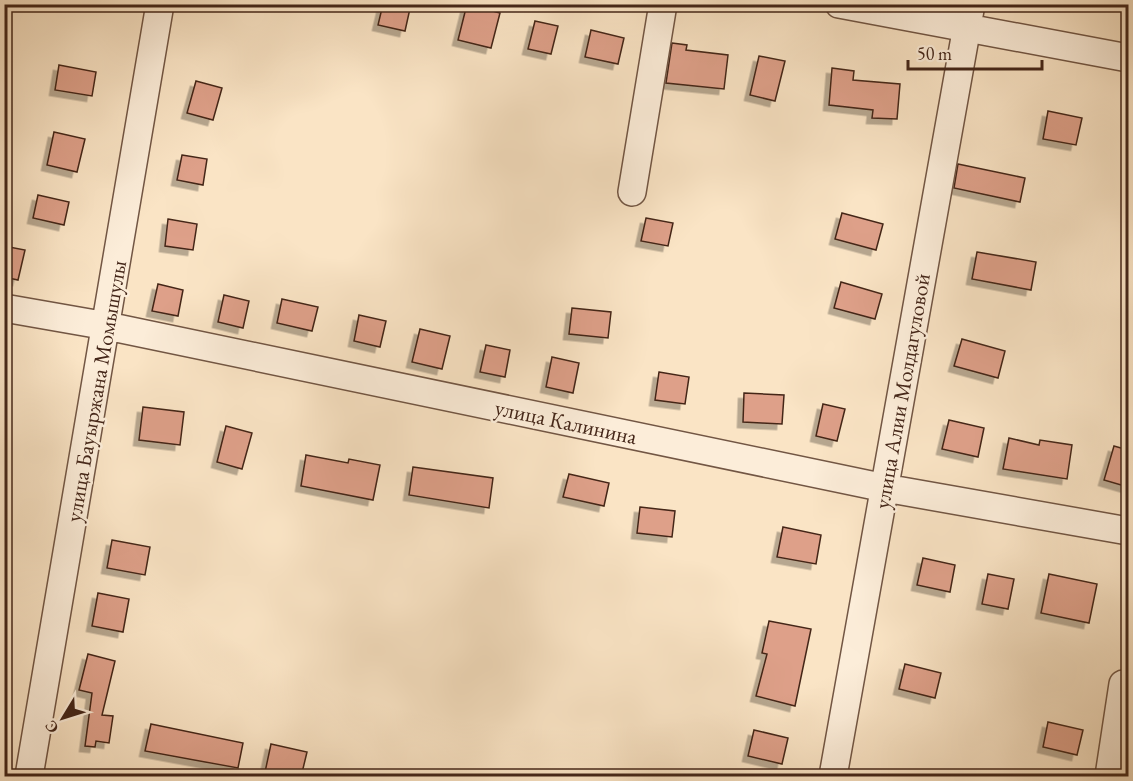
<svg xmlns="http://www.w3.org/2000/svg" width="1133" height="781" viewBox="0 0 1133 781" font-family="'EB Garamond',serif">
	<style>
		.building { fill: #dea089; stroke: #442619; stroke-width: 1.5; filter: url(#shadow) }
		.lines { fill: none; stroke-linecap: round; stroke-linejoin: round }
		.minor-casing { stroke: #725644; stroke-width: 30 }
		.minor { stroke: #fcedd9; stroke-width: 27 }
		.labels { text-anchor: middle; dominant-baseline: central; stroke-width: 5; stroke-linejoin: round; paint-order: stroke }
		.street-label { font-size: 22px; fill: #442619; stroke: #fcedd9 }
	</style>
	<defs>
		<filter id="shadow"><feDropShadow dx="-5.5" dy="5.5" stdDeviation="0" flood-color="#0004"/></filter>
	</defs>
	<rect width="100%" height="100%" fill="#fae4c5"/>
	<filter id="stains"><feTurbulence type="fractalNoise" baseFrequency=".00333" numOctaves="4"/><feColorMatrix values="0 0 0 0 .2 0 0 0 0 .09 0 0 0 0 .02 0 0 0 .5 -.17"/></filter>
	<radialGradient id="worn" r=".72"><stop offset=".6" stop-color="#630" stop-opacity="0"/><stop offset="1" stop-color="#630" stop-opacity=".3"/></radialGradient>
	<path class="building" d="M 383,4 L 411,4 L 405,31 L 378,25 Z
		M 467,4 L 500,13 L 491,48 L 458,40 Z
		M 535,21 L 558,26 L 551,54 L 528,49 Z
		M 591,30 L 624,38 L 618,64 L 585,57 Z
		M 672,43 L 687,45 L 686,50 L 728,55 L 724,89 L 666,83 Z
		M 759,56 L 785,61 L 775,101 L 750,95 Z
		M 59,65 L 96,72 L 92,96 L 55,90 Z
		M 832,68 L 854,71 L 853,80 L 900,84 L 897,119 L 872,118 L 873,110 L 829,105 Z
		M 196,81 L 222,88 L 213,120 L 187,113 Z
		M 1048,111 L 1082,118 L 1076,145 L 1043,139 Z
		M 54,132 L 85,139 L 77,172 L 47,165 Z
		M 182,155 L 207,159 L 203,185 L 177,180 Z
		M 958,164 L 1025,178 L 1020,202 L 954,188 Z
		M 38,195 L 69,202 L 64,225 L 33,218 Z
		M 842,213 L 883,224 L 876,250 L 835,239 Z
		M 646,218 L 673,223 L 668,246 L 641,241 Z
		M 168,219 L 197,224 L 193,250 L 165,246 Z
		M 4,246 L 25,250 L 18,280 L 4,277 Z
		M 977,252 L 1036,262 L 1031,290 L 972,279 Z
		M 841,282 L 882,294 L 875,319 L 834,308 Z
		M 158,284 L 183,290 L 178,316 L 152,311 Z
		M 224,295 L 249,301 L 243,328 L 218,322 Z
		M 282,299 L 318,307 L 312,331 L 277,323 Z
		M 572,308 L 611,312 L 608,338 L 569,334 Z
		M 359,315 L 386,321 L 380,347 L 354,341 Z
		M 420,329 L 450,336 L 442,369 L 412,362 Z
		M 962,339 L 1005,351 L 998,378 L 954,366 Z
		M 486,345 L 510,350 L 505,377 L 480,372 Z
		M 552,357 L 579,363 L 573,393 L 546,387 Z
		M 659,372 L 689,377 L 685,404 L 655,400 Z
		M 744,393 L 784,395 L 782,424 L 743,422 Z
		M 823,404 L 845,409 L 837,441 L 816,436 Z
		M 143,407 L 184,412 L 180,445 L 139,440 Z
		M 949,420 L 984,428 L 978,457 L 942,449 Z
		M 226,426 L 252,433 L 242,469 L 217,462 Z
		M 1009,438 L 1039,445 L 1040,440 L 1072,445 L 1067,479 L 1003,469 Z
		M 1114,446 L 1128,450 L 1128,487 L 1104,480 Z
		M 306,455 L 348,463 L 349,459 L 380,465 L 373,500 L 301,486 Z
		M 413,467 L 493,478 L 489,508 L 409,495 Z
		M 569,474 L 609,483 L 604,506 L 563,497 Z
		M 640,507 L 675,511 L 672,537 L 637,533 Z
		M 783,527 L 821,535 L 816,564 L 777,557 Z
		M 112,540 L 150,547 L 145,575 L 107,568 Z
		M 923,558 L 955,565 L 950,592 L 917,585 Z
		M 988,574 L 1014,579 L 1008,609 L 982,604 Z
		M 1049,574 L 1097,584 L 1089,623 L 1041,613 Z
		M 98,593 L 129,599 L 123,632 L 92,626 Z
		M 769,621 L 811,629 L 795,706 L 756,696 L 767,654 L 762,653 Z
		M 88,654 L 115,661 L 102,715 L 113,716 L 109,743 L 96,741 L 95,747 L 85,746 L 92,693 L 79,690 Z
		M 905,664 L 941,673 L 935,698 L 899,689 Z
		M 1048,722 L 1083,730 L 1077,755 L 1043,747 Z
		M 151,724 L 243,743 L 238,768 L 145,751 Z
		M 754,730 L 788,738 L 782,764 L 748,756 Z
		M 271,744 L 307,752 L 301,777 L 265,772 Z"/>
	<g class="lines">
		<defs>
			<path id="minor" d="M 839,4 L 1128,58
				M 632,192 L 663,4
				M 4,308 L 107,326 L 885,488 L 1128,531
				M 29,776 L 160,4
				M 833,776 L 971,4
				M 1109,776 L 1123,684"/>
		</defs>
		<use href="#minor" class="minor-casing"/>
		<use href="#minor" class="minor"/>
	</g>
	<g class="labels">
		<g class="street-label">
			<text transform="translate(96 391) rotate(-80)">улица Бауыржана Момышулы</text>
			<text transform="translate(902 391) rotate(-80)">улица Алии Молдагуловой</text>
			<text transform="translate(566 422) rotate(12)">улица Калинина</text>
		</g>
	</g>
	<rect width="1133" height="781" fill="none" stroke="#fae4c5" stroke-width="24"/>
	<rect x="6" y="6" width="1121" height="769" fill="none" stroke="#442619" stroke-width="3"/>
	<rect x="12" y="12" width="1109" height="757" fill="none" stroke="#442619" stroke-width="1.5"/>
	<g transform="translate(63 718) rotate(232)" stroke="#fcedd9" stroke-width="4.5" paint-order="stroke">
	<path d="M0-4.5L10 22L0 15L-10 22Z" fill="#442619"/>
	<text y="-9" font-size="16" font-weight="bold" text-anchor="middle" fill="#442619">С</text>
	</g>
	<path d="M908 60v9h134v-9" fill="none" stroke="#442619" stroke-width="3"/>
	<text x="917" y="60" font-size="18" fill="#442619" stroke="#fcedd9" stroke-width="4.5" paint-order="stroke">50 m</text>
	<rect width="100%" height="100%" filter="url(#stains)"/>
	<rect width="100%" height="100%" fill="url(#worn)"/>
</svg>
